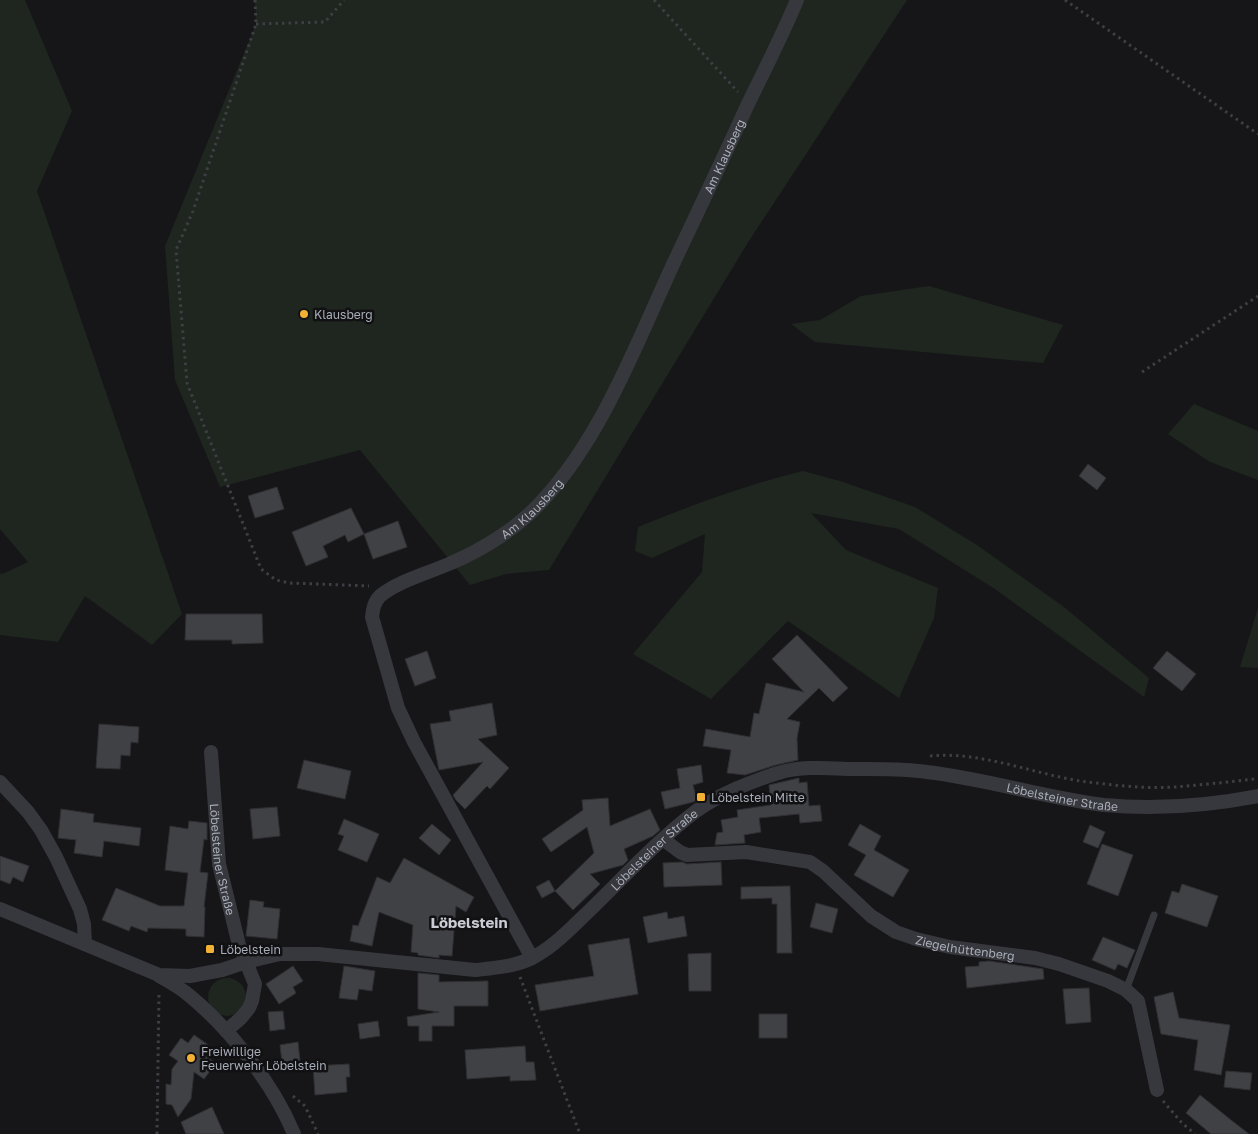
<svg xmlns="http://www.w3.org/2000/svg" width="1258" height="1134" viewBox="0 0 1258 1134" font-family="'Golos Text',sans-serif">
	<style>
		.green { fill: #1e261f }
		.building { fill: #404145; stroke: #303034 }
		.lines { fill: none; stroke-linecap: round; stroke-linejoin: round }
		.path { stroke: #3d3f44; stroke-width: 3; stroke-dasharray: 2.5 4; stroke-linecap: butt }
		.lane { stroke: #37383d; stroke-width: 7 }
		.street { stroke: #37383d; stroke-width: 14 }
		.poi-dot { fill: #f2b134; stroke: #111113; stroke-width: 2 }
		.labels { text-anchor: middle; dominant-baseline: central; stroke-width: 5; stroke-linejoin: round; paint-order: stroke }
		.street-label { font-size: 12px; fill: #a8adb8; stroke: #111113 }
		.poi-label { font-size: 12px; fill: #a8adb8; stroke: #111113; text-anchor: start }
		.quarter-label { font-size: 15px; font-weight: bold; fill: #c9ccd4; stroke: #111113 }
	</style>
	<rect width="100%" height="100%" fill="#161618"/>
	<path class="green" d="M 0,0 L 25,0 L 72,111 L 37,191 L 182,614 L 152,645 L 85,596 L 58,642 L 0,635 L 0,573 L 2,574 L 28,562 L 0,529 Z
		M 255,0 L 907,0 L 747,244 L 549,570 L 506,574 L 470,585 L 360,450 L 220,487 L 175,380 L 165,246 L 256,24 Z
		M 929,286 L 1063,325 L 1043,363 L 815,342 L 791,324 L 820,320 L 861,296 Z
		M 1194,404 L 1258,431 L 1258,480 L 1210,462 L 1168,434 Z
		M 803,471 L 840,481 L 915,507 L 977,545 L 1064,607 L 1149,678 L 1144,697 L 995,589 L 899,529 L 811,513 L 846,550 L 938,588 L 934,618 L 899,698 L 788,621 L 711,699 L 633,654 L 702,572 L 705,534 L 652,558 L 635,551 L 638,527 C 692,505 746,485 803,471 Z
		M 1258,608 L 1258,668 L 1240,667 Z
		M208 997a19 19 0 1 1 38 0a19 19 0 1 1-38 0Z"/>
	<path class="building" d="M 1088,464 L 1106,478 L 1097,490 L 1079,476 Z
		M 277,487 L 284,509 L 255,518 L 248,496 Z
		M 351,508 L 364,534 L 348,542 L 345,535 L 323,546 L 328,557 L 306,566 L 292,532 Z
		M 398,521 L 407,547 L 373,559 L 364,534 Z
		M 186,614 L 262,614 L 263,643 L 232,644 L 232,640 L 185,640 Z
		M 797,635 L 848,688 L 833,702 L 819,688 L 787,719 L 800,722 L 797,738 L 798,760 L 776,765 L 745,775 L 727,773 L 731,750 L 703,746 L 706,729 L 750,737 L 754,713 L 759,714 L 766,683 L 804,692 L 772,659 Z
		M 427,651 L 436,678 L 415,686 L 405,659 Z
		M 1167,651 L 1196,674 L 1182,691 L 1153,668 Z
		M 492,703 L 497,735 L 478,739 L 509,768 L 490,789 L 487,786 L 465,809 L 456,800 L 453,795 L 483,762 L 439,770 L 430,724 L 451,721 L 449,711 Z
		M 99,724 L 139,727 L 138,743 L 131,742 L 130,756 L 121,755 L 120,769 L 96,768 Z
		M 304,760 L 351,771 L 345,799 L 297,788 Z
		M 701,765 L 703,782 L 693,785 L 697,800 L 693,802 L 665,809 L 661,792 L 680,788 L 677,769 Z
		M 799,778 L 799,783 L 807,782 L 809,806 L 820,805 L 822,821 L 800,823 L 799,814 L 759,818 L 761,832 L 744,835 L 745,843 L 715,845 L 717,833 L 723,832 L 721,820 L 738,817 L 737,810 L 771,805 L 769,785 Z
		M 608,798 L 610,826 L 650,809 L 660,830 L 653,836 L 624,849 L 628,860 L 623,865 L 590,874 L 600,884 L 573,910 L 555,891 L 594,853 L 587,827 L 551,852 L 542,839 L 583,810 L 582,800 Z
		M 277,807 L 280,836 L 253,839 L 250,809 Z
		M 61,809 L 94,814 L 93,822 L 141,828 L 139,846 L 104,841 L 102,857 L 74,853 L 76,840 L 58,838 Z
		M 344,819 L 379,834 L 367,862 L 338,850 L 344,836 L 338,834 Z
		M 189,821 L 207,823 L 207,840 L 204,839 L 200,872 L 208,873 L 204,907 L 205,907 L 204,937 L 186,936 L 186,929 L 148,928 L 147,932 L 131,926 L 129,931 L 102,920 L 116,888 L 160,906 L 184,906 L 188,873 L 165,870 L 170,826 L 188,829 Z
		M 432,824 L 451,840 L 439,855 L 419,838 Z
		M 860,824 L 881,836 L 874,850 L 909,870 L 893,897 L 854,875 L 866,855 L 848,845 Z
		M 1090,825 L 1105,832 L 1098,848 L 1083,842 Z
		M 1102,844 L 1133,855 L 1118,896 L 1087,884 Z
		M 0,856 L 29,866 L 23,882 L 13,877 L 10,884 L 0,880 Z
		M 404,858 L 474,897 L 466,912 L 456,906 L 452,956 L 439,955 L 439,958 L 418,955 L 418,953 L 411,952 L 413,925 L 379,912 L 372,946 L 350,941 L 353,925 L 358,926 L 377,877 L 390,883 Z
		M 682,862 L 687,864 L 721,862 L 722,885 L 664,887 L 663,863 Z
		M 549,880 L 555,891 L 542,898 L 536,887 Z
		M 1182,884 L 1218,896 L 1207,927 L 1165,913 L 1172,891 L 1179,893 Z
		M 790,886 L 792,953 L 777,953 L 777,904 L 772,904 L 772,898 L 741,899 L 741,887 Z
		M 250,900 L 264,902 L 263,907 L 280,909 L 277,939 L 246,936 Z
		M 816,903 L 838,909 L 832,933 L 810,927 Z
		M 667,912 L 668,919 L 684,916 L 687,936 L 648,943 L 643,917 Z
		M 1103,937 L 1135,950 L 1127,968 L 1118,964 L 1115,970 L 1092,960 Z
		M 629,938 L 638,994 L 540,1011 L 535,985 L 594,976 L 588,945 Z
		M 711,953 L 711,991 L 689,991 L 688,954 Z
		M 989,961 L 1043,969 L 1044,979 L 967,988 L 965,967 L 979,966 L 979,962 Z
		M 293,966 L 303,981 L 293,987 L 296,993 L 279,1004 L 266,984 Z
		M 344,966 L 375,971 L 372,991 L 359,989 L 357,1000 L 339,998 Z
		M 418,973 L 439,975 L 439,982 L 488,981 L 488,1006 L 454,1006 L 454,1026 L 432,1026 L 432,1041 L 419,1041 L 419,1026 L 408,1026 L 407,1017 L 439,1012 L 418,1009 Z
		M 1089,988 L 1091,1022 L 1066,1024 L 1063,989 Z
		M 1173,992 L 1179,1018 L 1230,1025 L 1221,1075 L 1194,1070 L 1198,1040 L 1161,1034 L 1154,997 Z
		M 283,1011 L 285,1029 L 270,1031 L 268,1012 Z
		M 759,1014 L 787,1014 L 787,1038 L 759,1038 Z
		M 378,1021 L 380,1036 L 360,1039 L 358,1024 Z
		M 194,1035 L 210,1046 L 204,1055 L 216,1063 L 204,1079 L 194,1072 L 191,1099 L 178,1117 L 172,1105 L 166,1104 L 166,1084 L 171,1085 L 172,1069 L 178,1061 L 169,1055 L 181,1038 L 188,1043 Z
		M 298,1042 L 300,1061 L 282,1063 L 280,1045 Z
		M 525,1046 L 526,1062 L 534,1062 L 536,1080 L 510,1081 L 510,1076 L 467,1079 L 465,1050 Z
		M 349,1064 L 350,1077 L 346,1077 L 347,1092 L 315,1095 L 313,1066 Z
		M 1226,1071 L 1252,1073 L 1250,1090 L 1224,1087 Z
		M 1200,1095 L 1231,1120 L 1249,1134 L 1211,1134 L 1186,1113 Z
		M 212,1107 L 224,1134 L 186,1134 L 181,1122 Z"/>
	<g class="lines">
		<path class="path" d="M 255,0 L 256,24 L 193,211 L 176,250 L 187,383 L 261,569 L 276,580 L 289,583 L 369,586
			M 654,0 L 738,92
			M 1065,0 L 1258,134
			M 256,24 L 325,22 L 344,0
			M 1142,372 L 1258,296
			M 930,756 C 980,751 1031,773 1080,781 C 1111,785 1143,789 1175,787 C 1201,785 1228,782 1255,779 L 1257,780
			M 520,977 L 580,1134
			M 293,1096 L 305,1106 L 318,1134
			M 1163,1101 L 1182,1123 L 1195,1134
			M 157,1134 L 159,992"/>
		<path class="lane" d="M 1126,990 L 1154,915"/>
		<g class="street">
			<path id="s1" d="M 211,752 L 219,864 L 239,945 L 255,984 L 252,1001 L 249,1008 L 241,1018 L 226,1031"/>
			<path d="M 0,782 L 28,812 L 41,830 L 56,857 L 80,909 L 84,924 L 85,944"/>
			<path id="s2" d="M 664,840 L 680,852 L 687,855 L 746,852 L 810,862 L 823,871 L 871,916 L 896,932 L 916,939 L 950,947 L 1035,958 L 1059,964 L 1108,981 L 1126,990 L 1138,1001 L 1157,1090"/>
			<path id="s3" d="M 0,909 L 159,975 L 190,976 L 222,970 L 246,962 L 280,954 L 318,954 L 475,970 C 494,968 512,967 530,959 C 553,948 571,928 589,911 C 624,877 658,840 696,811 C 718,795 752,781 778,773 C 800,766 827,768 850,769 C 876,769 902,768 927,772 C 987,779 1045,798 1104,805 C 1158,810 1206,806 1258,796"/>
			<path id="s4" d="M 532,958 L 414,742 L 398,708 L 372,617 C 373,609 374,602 380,596 C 398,581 429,573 451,563 C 484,549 519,527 543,500 C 604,434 638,339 676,258 C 700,207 724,157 747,106 C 764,71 782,36 797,0"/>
			<path d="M 159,976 C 168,981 177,986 185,992 C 229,1027 273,1083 294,1134"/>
		</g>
	</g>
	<g class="poi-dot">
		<circle cx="304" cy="314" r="5"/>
		<rect x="696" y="792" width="10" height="10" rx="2.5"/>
		<rect x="205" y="944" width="10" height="10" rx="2.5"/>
		<circle cx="191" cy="1058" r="5"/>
	</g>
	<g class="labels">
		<g class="street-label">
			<text stroke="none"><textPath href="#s4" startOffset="982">Am Klausberg</textPath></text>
			<text stroke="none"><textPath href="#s4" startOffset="578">Am Klausberg</textPath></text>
			<text stroke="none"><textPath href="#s3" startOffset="1149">Löbelsteiner Straße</textPath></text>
			<text stroke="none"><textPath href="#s3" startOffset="714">Löbelsteiner Straße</textPath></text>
			<text stroke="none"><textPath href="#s1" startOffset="108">Löbelsteiner Straße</textPath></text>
			<text stroke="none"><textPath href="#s2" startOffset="334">Ziegelhüttenberg</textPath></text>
		</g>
		<g class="poi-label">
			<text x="314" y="314">Klausberg</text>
			<text x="711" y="797">Löbelstein Mitte</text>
			<text x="220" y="949">Löbelstein</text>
			<text x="201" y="1051">Freiwillige<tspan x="201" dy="14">Feuerwehr Löbelstein</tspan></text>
		</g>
		<g class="quarter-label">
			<text x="469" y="922">Löbelstein</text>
		</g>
	</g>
</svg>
